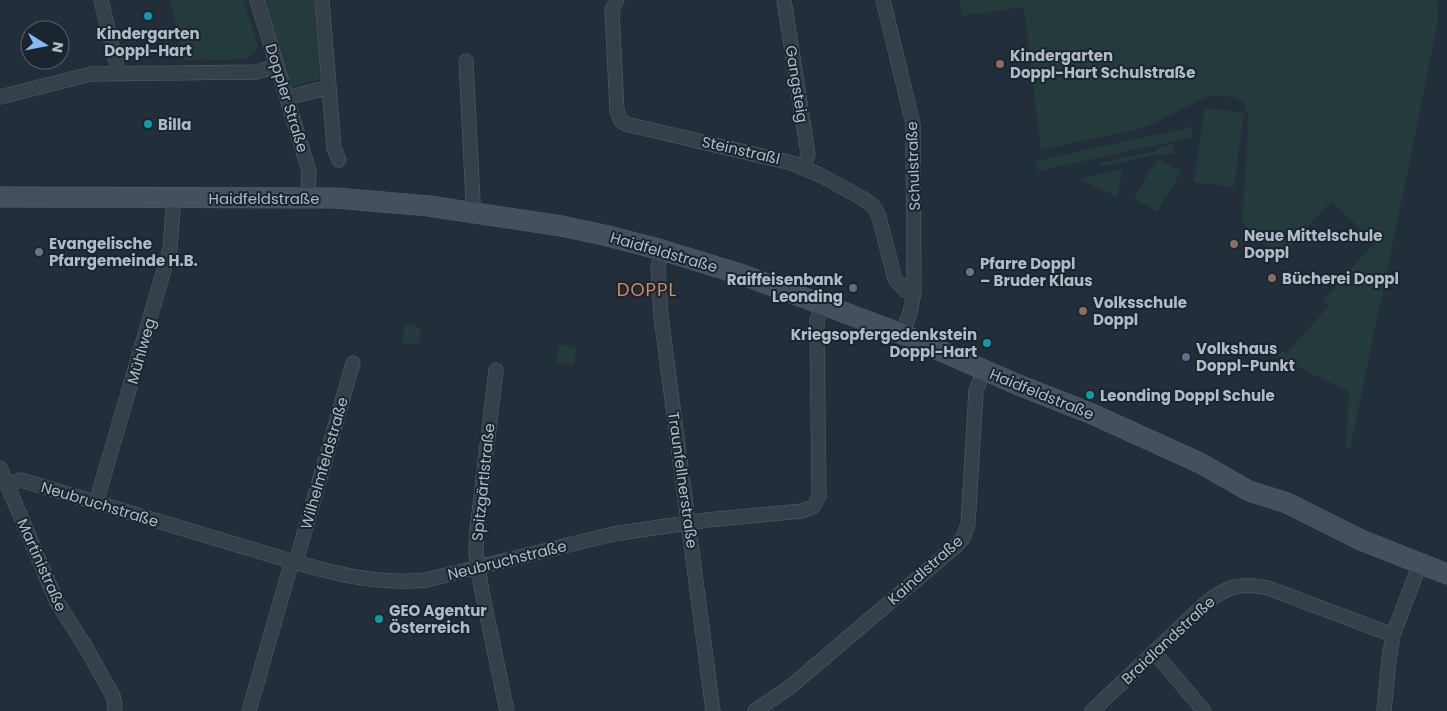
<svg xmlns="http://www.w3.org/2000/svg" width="1447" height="711" viewBox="0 0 1447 711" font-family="Poppins,sans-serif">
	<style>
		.green { fill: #243b3c }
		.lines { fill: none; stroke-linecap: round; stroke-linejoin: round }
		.street-casing { stroke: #545e69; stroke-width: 15 }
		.secondary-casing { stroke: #545e69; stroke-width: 21 }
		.street { stroke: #36404b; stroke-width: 14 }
		.secondary { stroke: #44505e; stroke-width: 20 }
		.culture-dot { fill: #0f9aa8; stroke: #1b2530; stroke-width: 2 }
		.education-dot { fill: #8d6e63; stroke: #1b2530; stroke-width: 2 }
		.worship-dot { fill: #6b7280; stroke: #1b2530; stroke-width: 2 }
		.service-dot { fill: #5c6f8a; stroke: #1b2530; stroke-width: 2 }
		.labels { text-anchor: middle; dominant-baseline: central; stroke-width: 4; stroke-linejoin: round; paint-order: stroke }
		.poi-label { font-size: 15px; font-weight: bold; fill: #b1bbc7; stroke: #1b2530; text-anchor: start }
		.street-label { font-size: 15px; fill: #b1bbc7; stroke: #1b2530 }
		.quarter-label { font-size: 18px; letter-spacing: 1px; fill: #d4895f; stroke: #1b2530 }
	</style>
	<rect width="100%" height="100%" fill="#222f3b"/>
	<path class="green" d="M 170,0 L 243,0 L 258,46 C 255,52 252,56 246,59 L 184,60 Z
		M 264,0 L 314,0 L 320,79 L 290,87 Z
		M 960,0 L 1437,0 L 1438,18 L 1425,87 L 1350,449 L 1346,447 L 1349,391 L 1276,357 L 1282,351 L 1286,353 L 1329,306 L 1323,301 L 1375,242 L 1331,201 L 1280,257 L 1242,223 L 1249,118 L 1244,103 L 1233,97 L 1209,96 L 1147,127 L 1041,150 L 1024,7 L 962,16 Z
		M 1205,108 L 1244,113 L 1234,187 L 1194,182 Z
		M 1191,127 L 1193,137 L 1038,171 L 1036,161 Z
		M 1173,144 L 1175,153 L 1159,156 L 1158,154 L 1100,167 L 1100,163 L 1157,151 L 1157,148 Z
		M 1158,158 L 1181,172 L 1157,212 L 1134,198 Z
		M 1123,169 L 1117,197 L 1079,179 Z
		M 405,324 L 414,325 L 414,327 L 421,328 L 419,345 L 402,343 Z
		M 559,344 L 576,348 L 574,365 L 556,362 Z"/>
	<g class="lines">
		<defs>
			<path id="street" d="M 101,0 L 119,74
				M 257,0 L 309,171 L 308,198
				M 322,0 L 334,148 L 339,160
				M 617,0 L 612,10 L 617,111 L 621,121 L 626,124 L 792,163 L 820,175 L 862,198 L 871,204 L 876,210 L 879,217 L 895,279 L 905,290 L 914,292
				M 784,0 L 808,154 L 804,167
				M 883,0 L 913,124 L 914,292 L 910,313 L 902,334
				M 466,61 L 473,201 L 471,212
				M 0,97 L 91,74 L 256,72 L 277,66
				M 287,98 L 329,87
				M 662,250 L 658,267 L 661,316 L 713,711
				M 496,370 L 477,530 L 476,553 L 482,592 L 507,711
				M 0,468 L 57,602 L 85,646 L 113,696 L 115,705 L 114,711
				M 7,485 L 21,480 C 91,501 161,522 231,543 C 294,561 359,587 426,580 L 613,534 L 707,520 L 802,511 L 814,506 L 819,496 L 817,321 L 823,304
				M 96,503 L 170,249 L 174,197
				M 296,562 L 353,363
				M 1154,652 L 1204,711
				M 249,711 L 292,561
				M 755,711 L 790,687 L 957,545 L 963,538 L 968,524 L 976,391 L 984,370
				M 1092,711 L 1206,603 C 1227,586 1242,582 1268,588 L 1393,635
				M 1384,711 L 1389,659 L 1393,635 L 1420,564"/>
			<path id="secondary" d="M 0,197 L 336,198 L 429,206 L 561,226 L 604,235 L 662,250 L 743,275 L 902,334 L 1016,384 L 1092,414 L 1200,463 L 1249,491 L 1287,503 L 1361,540 L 1447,574"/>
		</defs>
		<use href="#street" class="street-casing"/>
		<use href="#secondary" class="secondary-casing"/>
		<use href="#street" class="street"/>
		<use href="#secondary" class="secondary"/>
	</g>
	<g class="culture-dot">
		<circle cx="148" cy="16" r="5"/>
		<circle cx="148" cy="124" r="5"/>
		<circle cx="987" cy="343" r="5"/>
		<circle cx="1090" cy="395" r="5"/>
		<circle cx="379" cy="619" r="5"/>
	</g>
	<g class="education-dot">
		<circle cx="1000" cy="64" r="5"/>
		<circle cx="1234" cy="244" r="5"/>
		<circle cx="1272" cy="278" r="5"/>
		<circle cx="1083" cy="311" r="5"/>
	</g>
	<g class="worship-dot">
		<circle cx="39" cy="252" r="5"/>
		<circle cx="970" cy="272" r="5"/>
	</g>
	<g class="service-dot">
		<circle cx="853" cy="288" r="5"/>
		<circle cx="1186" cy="357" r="5"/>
	</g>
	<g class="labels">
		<g class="poi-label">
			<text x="148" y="33" text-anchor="middle">Kindergarten<tspan x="148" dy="17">Doppl-Hart</tspan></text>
			<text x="1010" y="55">Kindergarten<tspan x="1010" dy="17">Doppl-Hart Schulstraße</tspan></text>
			<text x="158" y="124">Billa</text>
			<text x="1244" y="235">Neue Mittelschule<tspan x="1244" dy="17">Doppl</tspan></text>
			<text x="49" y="243">Evangelische<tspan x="49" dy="17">Pfarrgemeinde H.B.</tspan></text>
			<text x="980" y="263">Pfarre Doppl<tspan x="980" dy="17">– Bruder Klaus</tspan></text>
			<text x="1282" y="278">Bücherei Doppl</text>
			<text x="843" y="279" text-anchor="end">Raiffeisenbank<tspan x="843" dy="17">Leonding</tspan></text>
			<text x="1093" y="302">Volksschule<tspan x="1093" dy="17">Doppl</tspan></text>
			<text x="977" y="334" text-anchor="end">Kriegsopfergedenkstein<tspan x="977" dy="17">Doppl-Hart</tspan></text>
			<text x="1196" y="348">Volkshaus<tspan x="1196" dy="17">Doppl-Punkt</tspan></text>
			<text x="1100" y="395">Leonding Doppl Schule</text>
			<text x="389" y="610">GEO Agentur<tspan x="389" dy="17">Österreich</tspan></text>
		</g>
		<g class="street-label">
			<text transform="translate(797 84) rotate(81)">Gangsteig</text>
			<text transform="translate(287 98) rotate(73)">Doppler Straße</text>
			<text transform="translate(741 150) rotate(13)">Steinstraßl</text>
			<text transform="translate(913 166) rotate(-92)">Schulstraße</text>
			<text x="264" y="198">Haidfeldstraße</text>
			<text transform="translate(664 252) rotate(16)">Haidfeldstraße</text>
			<text transform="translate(141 351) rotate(-74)">Mühlweg</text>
			<text transform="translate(1042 394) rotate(22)">Haidfeldstraße</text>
			<text transform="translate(324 463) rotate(-74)">Wilhelmfeldstraße</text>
			<text transform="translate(683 480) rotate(82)">Traunfellnerstraße</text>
			<text transform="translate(483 482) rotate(-84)">Spitzgärtlstraße</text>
			<text transform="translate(100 504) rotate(17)">Neubruchstraße</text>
			<text transform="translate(507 560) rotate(-14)">Neubruchstraße</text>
			<text transform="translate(42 565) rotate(66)">Martinistraße</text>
			<text transform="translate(925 570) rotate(-42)">Kaindlstraße</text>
			<text transform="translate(1168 640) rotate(-43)">Braidlandstraße</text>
		</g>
		<g class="quarter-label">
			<text x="647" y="289">DOPPL</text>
		</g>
	</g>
	<g transform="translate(45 45) rotate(100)"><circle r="24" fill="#1b2530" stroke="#57616c"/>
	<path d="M0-4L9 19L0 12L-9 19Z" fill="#85baf8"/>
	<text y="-8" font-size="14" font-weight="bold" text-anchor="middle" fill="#b1bbc7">N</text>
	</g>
</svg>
